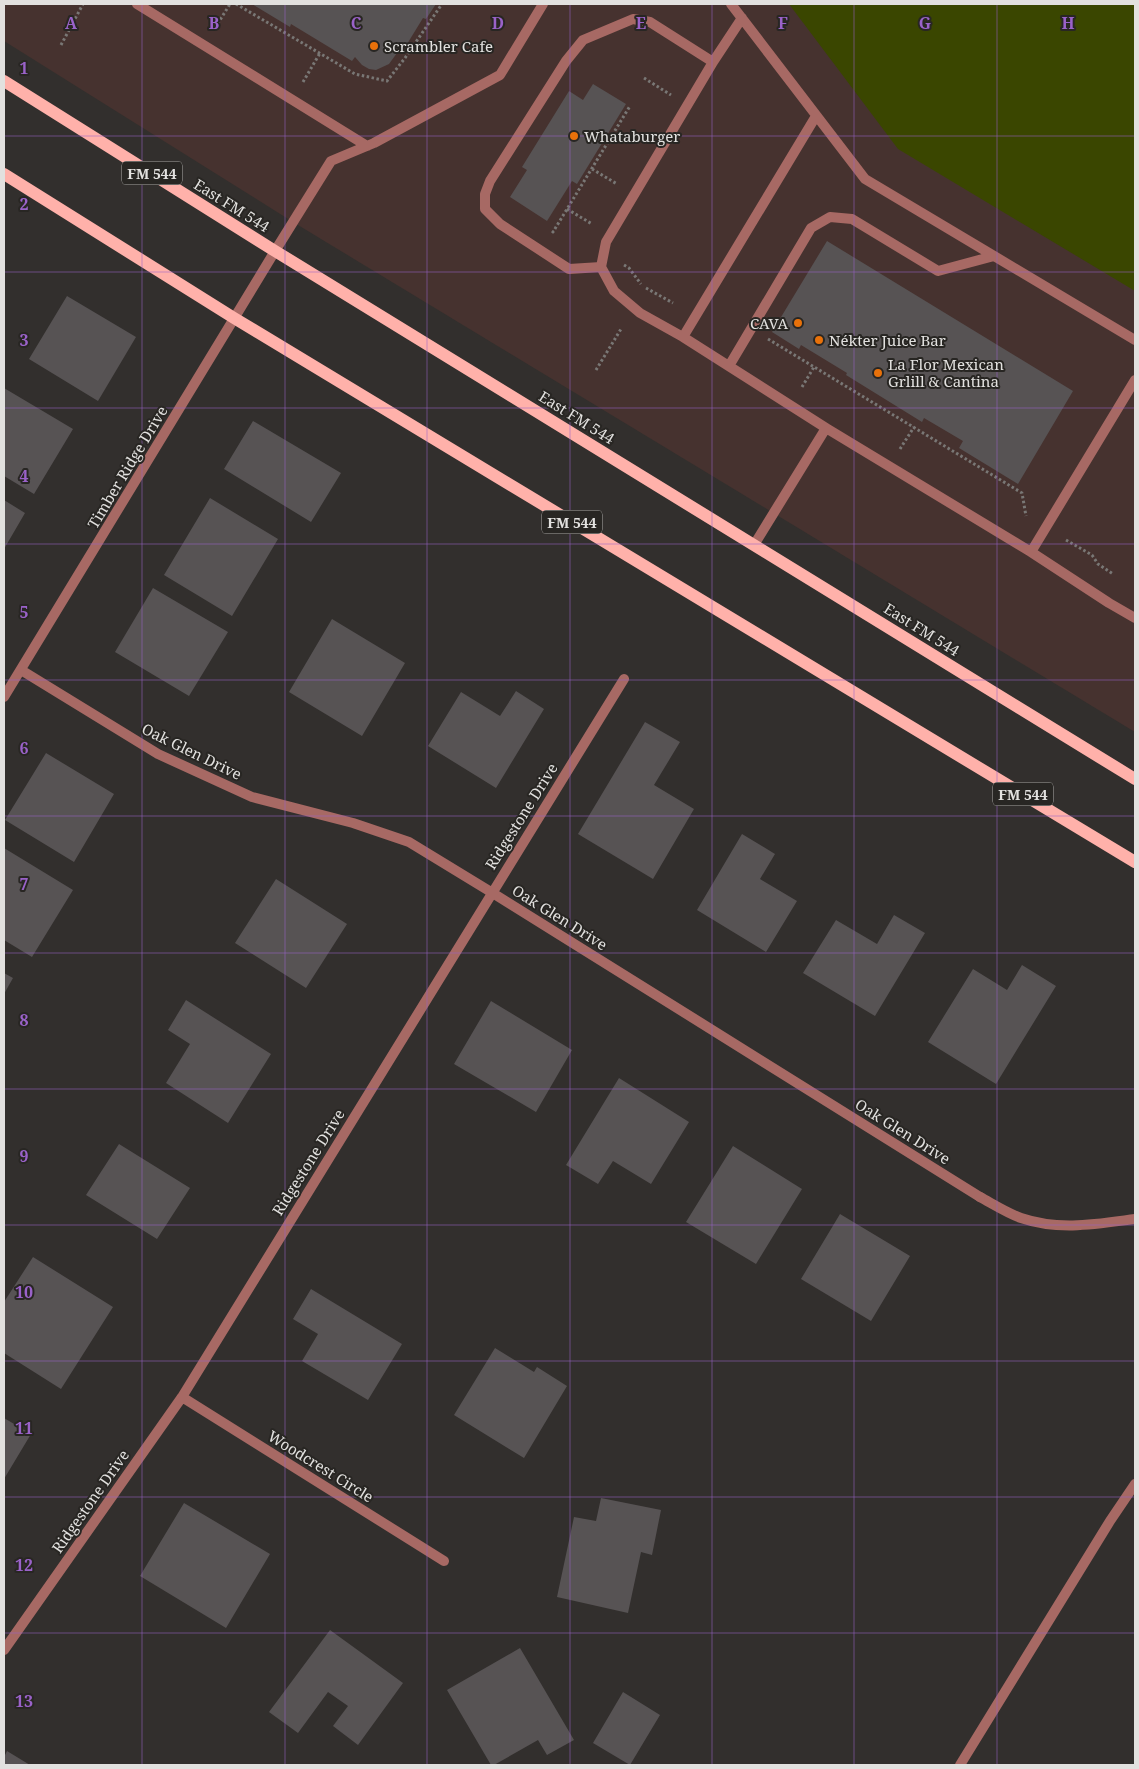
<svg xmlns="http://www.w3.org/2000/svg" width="1139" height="1769" viewBox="0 0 1139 1769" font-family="'Noto Serif',serif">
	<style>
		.commercial { fill: #46322f }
		.green { fill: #3a4600 }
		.building { fill: #575354 }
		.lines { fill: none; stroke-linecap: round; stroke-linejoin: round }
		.path { stroke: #797775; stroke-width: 3; stroke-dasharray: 2.5 2.5; stroke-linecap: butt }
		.lane { stroke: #a76964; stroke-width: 10 }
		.street { stroke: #a76964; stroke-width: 10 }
		.primary { stroke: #ffb1aa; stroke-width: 12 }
		.grid { fill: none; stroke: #9a62c9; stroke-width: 1; stroke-opacity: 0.55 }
		.food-dot { fill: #e8710a; stroke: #282623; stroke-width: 2 }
		.labels { text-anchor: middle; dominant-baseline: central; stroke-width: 4; stroke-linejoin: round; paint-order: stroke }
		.shield { fill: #282623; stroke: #aaa9a7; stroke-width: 1 }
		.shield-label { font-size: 14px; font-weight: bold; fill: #e2e1df }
		.poi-label { font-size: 15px; fill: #e2e1df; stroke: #282623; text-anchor: start }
		.street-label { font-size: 15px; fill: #e2e1df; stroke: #282623 }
		.grid-label { font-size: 16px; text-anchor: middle; font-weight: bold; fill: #9a62c9; stroke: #282623; stroke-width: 4; stroke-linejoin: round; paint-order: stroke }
	</style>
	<rect width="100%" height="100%" fill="#322f2d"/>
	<path class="commercial" d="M 4,4 L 1135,4 L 1135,732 L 293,222 L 4,41 Z"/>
	<path class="green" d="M 789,4 L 1135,4 L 1135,291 L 898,149 Z"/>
	<path class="building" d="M 252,4 L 436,4 L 426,19 L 423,18 L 404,49 L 400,47 L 398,48 L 397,53 L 389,64 L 376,70 L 369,69 L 362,65 L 355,57 L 352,61 L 291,24 L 290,27 Z
		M 593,84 L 626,104 L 577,184 L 572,181 L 547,221 L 510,197 L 527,170 L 522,167 L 569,91 L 583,100 Z
		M 827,241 L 1073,391 L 1018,484 L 959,448 L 963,441 L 924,418 L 922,422 L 846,375 L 847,373 L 801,345 L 799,349 L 772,332 Z
		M 67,296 L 136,337 L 98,401 L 29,359 Z
		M 4,388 L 73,429 L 34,494 L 4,476 Z
		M 253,421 L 341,473 L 311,522 L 224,469 Z
		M 210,498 L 278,539 L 232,616 L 164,575 Z
		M 4,500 L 25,513 L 4,549 Z
		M 153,588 L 228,632 L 189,696 L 115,652 Z
		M 332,619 L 405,663 L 362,736 L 289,692 Z
		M 516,691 L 544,709 L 496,788 L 428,746 L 461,692 L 500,716 Z
		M 645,722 L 680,742 L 654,785 L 694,809 L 653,879 L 578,834 Z
		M 46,753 L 114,794 L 74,862 L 5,820 Z
		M 742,834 L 775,854 L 760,879 L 797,901 L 766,952 L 697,910 Z
		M 4,848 L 73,890 L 32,957 L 4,940 Z
		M 276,879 L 347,924 L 306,988 L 235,943 Z
		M 894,915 L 925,933 L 875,1016 L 803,973 L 836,920 L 877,944 Z
		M 1022,965 L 1056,986 L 996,1084 L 928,1042 L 973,969 L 1007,990 Z
		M 4,973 L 13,978 L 4,994 Z
		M 186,1000 L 271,1054 L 228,1123 L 166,1083 L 190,1044 L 168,1030 Z
		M 491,1001 L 572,1050 L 536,1112 L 454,1064 Z
		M 619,1078 L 689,1122 L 651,1184 L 613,1161 L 598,1184 L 566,1165 Z
		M 119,1144 L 190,1188 L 157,1239 L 86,1195 Z
		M 733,1146 L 802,1189 L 756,1264 L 686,1222 Z
		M 840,1214 L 910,1256 L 871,1321 L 801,1279 Z
		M 33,1257 L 113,1307 L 61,1389 L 4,1353 L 4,1302 Z
		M 311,1289 L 402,1344 L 368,1400 L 302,1361 L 318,1334 L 293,1319 Z
		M 495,1348 L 534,1372 L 537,1367 L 567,1386 L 524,1458 L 454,1415 Z
		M 4,1418 L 31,1434 L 4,1479 Z
		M 601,1498 L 661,1510 L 652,1555 L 641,1552 L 628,1613 L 557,1597 L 574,1517 L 596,1521 Z
		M 184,1503 L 270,1554 L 226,1628 L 140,1576 Z
		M 330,1630 L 403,1683 L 358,1745 L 333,1726 L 348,1706 L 328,1692 L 298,1733 L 269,1712 Z
		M 520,1648 L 574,1740 L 547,1755 L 538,1740 L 494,1765 L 491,1765 L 447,1690 Z
		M 623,1692 L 660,1715 L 630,1765 L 593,1743 Z
		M 7,1751 L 30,1765 L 4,1765 L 4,1757 Z"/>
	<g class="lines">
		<path class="path" d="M 236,4 L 355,74 L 387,81 L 405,58 L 442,4
			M 215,28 L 230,4
			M 61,45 L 83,4
			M 644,78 L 671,95
			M 303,82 L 320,53
			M 592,169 L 617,184
			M 567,209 L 592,224
			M 552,231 L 553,232 L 630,106
			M 624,265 L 629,268 L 641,284
			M 646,288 L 673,303
			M 768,339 L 1022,493 L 1026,516
			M 596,370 L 621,329
			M 802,387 L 814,367
			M 900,449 L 914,427
			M 1066,540 L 1092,555 L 1098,564 L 1113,574"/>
		<path class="lane" d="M 137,4 L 367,146
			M 731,4 L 865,179 L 1135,340
			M 742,18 L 713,62 L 606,242 L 601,267 L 614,291 L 640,313 L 683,337 L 826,428 L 754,545
			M 275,251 L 331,161 L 374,143 L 500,75 L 543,4
			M 601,267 L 569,269 L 500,224 L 485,209 L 485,194 L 490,181 L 566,61 L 583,40 L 633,19 L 650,22 L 713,62
			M 683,337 L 816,116
			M 729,366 L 811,228 L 830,217 L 852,219 L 938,271 L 994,256
			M 826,428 L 1031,552 L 1135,380
			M 1031,552 L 1109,603 L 1135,618
			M 980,1197 C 993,1204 1007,1213 1021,1218 C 1059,1231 1097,1224 1135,1219"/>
		<path class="street" d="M 21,670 L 158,754 L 252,797 L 353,823 L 409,842 L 491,892 L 980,1197
			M 4,697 L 275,251
			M 182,1397 L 444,1561
			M 4,1650 L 182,1397 L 624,679
			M 960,1765 L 1110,1521 L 1135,1484"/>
		<path class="primary" d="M 4,81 L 275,251 L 1135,779
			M 4,174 L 234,318 L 1135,862"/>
	</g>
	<path class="grid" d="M 142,4 L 142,1765M 285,4 L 285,1765M 427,4 L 427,1765M 570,4 L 570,1765M 712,4 L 712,1765M 854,4 L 854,1765M 997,4 L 997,1765M 4,136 L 1135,136M 4,272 L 1135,272M 4,408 L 1135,408M 4,544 L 1135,544M 4,680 L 1135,680M 4,816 L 1135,816M 4,953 L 1135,953M 4,1089 L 1135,1089M 4,1225 L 1135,1225M 4,1361 L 1135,1361M 4,1497 L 1135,1497M 4,1633 L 1135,1633"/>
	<g class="food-dot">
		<circle cx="374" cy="46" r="5"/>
		<circle cx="574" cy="136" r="5"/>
		<circle cx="798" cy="323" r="5"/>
		<circle cx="819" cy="340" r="5"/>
		<circle cx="878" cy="373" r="5"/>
	</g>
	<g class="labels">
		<g class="shield">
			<rect x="122" y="161.5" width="60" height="23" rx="4"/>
			<rect x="542" y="510.5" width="60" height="23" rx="4"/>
			<rect x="993" y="782.5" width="60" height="23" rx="4"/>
		</g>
		<g class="shield-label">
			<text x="152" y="173">FM 544</text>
			<text x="572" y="522">FM 544</text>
			<text x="1023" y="794">FM 544</text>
		</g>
		<g class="poi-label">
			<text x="384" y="46">Scrambler Cafe</text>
			<text x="584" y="136">Whataburger</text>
			<text x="788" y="323" text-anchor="end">CAVA</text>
			<text x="829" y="340">Nékter Juice Bar</text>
			<text x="888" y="364">La Flor Mexican<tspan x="888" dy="17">Grlill &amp; Cantina</tspan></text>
		</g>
		<g class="street-label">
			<text transform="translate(232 205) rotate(32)">East FM 544</text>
			<text transform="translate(577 417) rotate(32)">East FM 544</text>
			<text transform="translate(127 467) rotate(-59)">Timber Ridge Drive</text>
			<text transform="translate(922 629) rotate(32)">East FM 544</text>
			<text transform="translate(192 751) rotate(26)">Oak Glen Drive</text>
			<text transform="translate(521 816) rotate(-58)">Ridgestone Drive</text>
			<text transform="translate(560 917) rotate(32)">Oak Glen Drive</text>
			<text transform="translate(903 1131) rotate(32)">Oak Glen Drive</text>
			<text transform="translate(308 1162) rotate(-58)">Ridgestone Drive</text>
			<text transform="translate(321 1466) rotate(32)">Woodcrest Circle</text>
			<text transform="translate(90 1501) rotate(-55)">Ridgestone Drive</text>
		</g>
	</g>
	<g class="grid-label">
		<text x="71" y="29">A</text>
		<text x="214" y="29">B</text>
		<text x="356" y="29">C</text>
		<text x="498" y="29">D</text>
		<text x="641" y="29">E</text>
		<text x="783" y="29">F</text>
		<text x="925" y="29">G</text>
		<text x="1068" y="29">H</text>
		<text x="24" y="74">1</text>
		<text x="24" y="210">2</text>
		<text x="24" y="346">3</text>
		<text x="24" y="482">4</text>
		<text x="24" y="618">5</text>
		<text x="24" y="754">6</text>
		<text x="24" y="890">7</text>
		<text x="24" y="1026">8</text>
		<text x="24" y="1162">9</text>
		<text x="24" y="1298">10</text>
		<text x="24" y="1434">11</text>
		<text x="24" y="1571">12</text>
		<text x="24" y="1707">13</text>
	</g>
	<rect width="1139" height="1769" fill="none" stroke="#e2e1df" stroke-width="10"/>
</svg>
